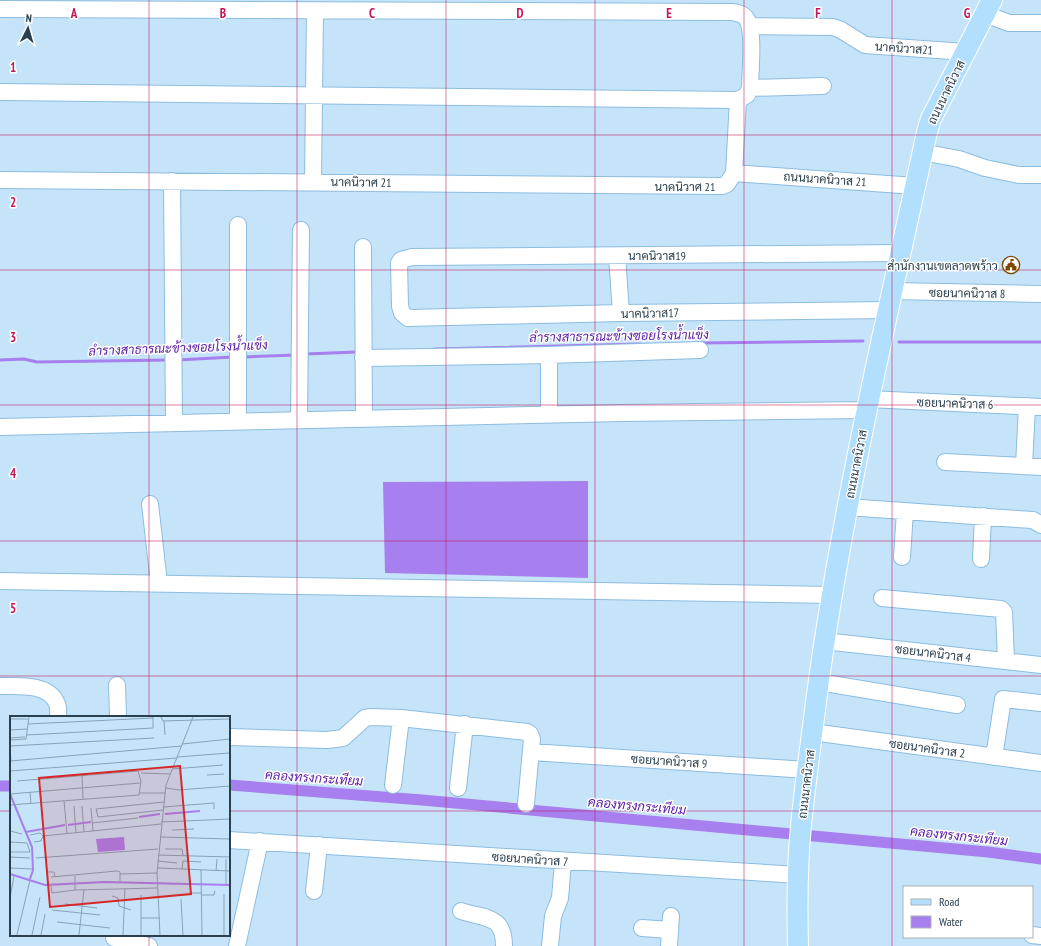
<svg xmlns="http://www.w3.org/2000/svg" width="1041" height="946" viewBox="0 0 1041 946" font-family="'PT Sans Narrow',Sarabun,sans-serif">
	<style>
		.water { fill: #a77fee }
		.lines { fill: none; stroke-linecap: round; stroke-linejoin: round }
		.stream { stroke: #a77fee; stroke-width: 3 }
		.canal { stroke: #a77fee; stroke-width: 11 }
		.minor-casing { stroke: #8cbde0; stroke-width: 18 }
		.major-casing { stroke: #fff; stroke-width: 22 }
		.minor { stroke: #fff; stroke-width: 16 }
		.major { stroke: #b1dffd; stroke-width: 20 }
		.grid { fill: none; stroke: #c2185b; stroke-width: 1; stroke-opacity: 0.55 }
		.labels { text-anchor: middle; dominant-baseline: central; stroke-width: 3; stroke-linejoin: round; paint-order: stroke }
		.street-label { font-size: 12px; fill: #2b404e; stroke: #fff }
		.poi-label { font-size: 12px; fill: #2b404e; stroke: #fff; text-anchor: end }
		.water-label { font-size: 13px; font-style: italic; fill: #6023a6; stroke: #fff }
		.inset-river { fill: none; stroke: #a77fee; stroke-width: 2 }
		.inset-road { fill: none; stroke: #88a2b5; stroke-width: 1 }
		.view { fill: #d62828; fill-opacity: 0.15; stroke: #d62828; stroke-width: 2 }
		.inset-edge { fill: none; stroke: #2b404e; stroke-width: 2 }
		.grid-label { font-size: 13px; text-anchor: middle; font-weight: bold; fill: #c2185b; stroke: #fff; stroke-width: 3; stroke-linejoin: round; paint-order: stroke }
	</style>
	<rect width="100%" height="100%" fill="#c6e4f9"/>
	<path class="water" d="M 588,481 L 588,578 L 385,573 L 383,482 Z"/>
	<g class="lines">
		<path class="stream" d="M 899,342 L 1041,342
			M 701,343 L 863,341
			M 435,349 L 640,344
			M 305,354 L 357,352
			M 243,357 L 296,355
			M 0,360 L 24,359 L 37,362 L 168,360
			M 177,360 L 234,357"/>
		<path class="canal" d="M 229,785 L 422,800 L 988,852 L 1041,859
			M 0,786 L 11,786"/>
		<defs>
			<path id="minor" d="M 0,9 L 732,12 C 738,13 743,14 746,18 C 755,29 750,73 750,88 L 747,95 L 738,100 L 734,173 L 727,184 L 722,186 L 0,180
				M 985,14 L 1009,23 L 1041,23
				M 750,26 L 833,27 L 841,30 L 865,45 L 966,52
				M 750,88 L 823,86
				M 0,92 L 738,100
				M 922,152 L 959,159 L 985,168 L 1019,175 L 1041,175
				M 734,173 L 915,186
				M 172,181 L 174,423
				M 313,181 L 315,11
				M 238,225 L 238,421
				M 363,247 L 364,418
				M 617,256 L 621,313
				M 893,291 L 1041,294
				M 889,310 L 621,313 L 408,318 L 402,313 L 400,306 L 399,263 L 401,260 L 412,257 L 901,253
				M 549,355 L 549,414
				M 363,358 L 549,355 L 700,350
				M 868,399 L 1041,407
				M 299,419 L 301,230
				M 0,427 L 622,413 L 866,410
				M 945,462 L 1041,467
				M 1024,466 L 1027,406
				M 150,504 L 159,583
				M 847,507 L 1017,519 L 1033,520 L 1041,525
				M 902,557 L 905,511
				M 981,559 L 983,516
				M 0,581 L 831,595
				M 882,598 L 1001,609 L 1004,612 L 1006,661
				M 824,641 L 1041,665
				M 819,682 L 957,705
				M 117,685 L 118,717
				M 0,686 C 18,686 49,683 57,704 C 59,708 58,713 58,717
				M 812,732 L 1041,763
				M 229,737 L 327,740 L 343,738 L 365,718 L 371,717 L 401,718 L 527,732 L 530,734 L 532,739 L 526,804
				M 531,752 L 807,770
				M 994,757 L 1003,699 L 1041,703
				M 393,785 L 401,718
				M 458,788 L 465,724
				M 229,840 L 799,875
				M 314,891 L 319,845
				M 461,911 C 486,919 504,915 504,946
				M 642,928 L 670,930
				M 1032,935 L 1041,936
				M 114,938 L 149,946
				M 237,946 L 260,841
				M 550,946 L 553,916 L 560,898 L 563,862
				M 669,946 L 671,916"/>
			<path id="major" d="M 798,946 C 797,907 797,865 801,826 C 805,784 811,743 816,702 C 841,510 886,322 927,132 L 931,119 L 992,0"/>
		</defs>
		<use href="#minor" class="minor-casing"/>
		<use href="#major" class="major-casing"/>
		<use href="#minor" class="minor"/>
		<use href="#major" class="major"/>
	</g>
	<path class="grid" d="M 149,0 L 149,717M 297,0 L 297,946M 446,0 L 446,946M 595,0 L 595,946M 744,0 L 744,946M 892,0 L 892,946M 0,135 L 1041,135M 0,270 L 1041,270M 0,405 L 1041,405M 0,541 L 1041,541M 0,676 L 1041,676M 0,811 L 11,811M 229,811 L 1041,811M 149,935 L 149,946"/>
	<defs>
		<symbol id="civic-ring" viewBox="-11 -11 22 22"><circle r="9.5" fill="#fff" stroke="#824601" stroke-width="1.5"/><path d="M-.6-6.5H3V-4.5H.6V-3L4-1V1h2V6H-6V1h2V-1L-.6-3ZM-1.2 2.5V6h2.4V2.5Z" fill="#824601"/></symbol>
	</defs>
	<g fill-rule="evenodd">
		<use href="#civic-ring" x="1001" y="255" width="20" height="20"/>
	</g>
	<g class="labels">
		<g class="street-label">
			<text transform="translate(904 48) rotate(4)">นาคนิวาส21</text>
			<text transform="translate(946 92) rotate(-64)">ถนนนาคนิวาส</text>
			<text transform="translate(825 179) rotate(4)">ถนนนาคนิวาส 21</text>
			<text transform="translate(361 182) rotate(1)">นาคนิวาศ 21</text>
			<text x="685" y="186">นาคนิวาศ 21</text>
			<text x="657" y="255">นาคนิวาส19</text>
			<text transform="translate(967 293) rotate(1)">ซอยนาคนิวาส 8</text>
			<text transform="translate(650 313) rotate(-1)">นาคนิวาส17</text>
			<text transform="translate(955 403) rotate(2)">ซอยนาคนิวาส 6</text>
			<text transform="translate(856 464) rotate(-79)">ถนนนาคนิวาส</text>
			<text transform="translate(933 653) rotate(7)">ซอยนาคนิวาส 4</text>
			<text transform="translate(927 748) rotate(8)">ซอยนาคนิวาส 2</text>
			<text transform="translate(669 761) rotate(4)">ซอยนาคนิวาส 9</text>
			<text transform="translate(806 784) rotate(-83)">ถนนนาคนิวาส</text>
			<text transform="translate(530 859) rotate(4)">ซอยนาคนิวาส 7</text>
		</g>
		<g class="poi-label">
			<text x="998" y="265">สำนักงานเขตลาดพร้าว</text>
		</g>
		<g class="water-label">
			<text transform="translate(619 336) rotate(-1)">ลำรางสาธารณะข้างซอยโรงน้ำแข็ง</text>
			<text transform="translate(178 348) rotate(-2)">ลำรางสาธารณะข้างซอยโรงน้ำแข็ง</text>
			<text transform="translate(314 778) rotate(4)">คลองทรงกระเทียม</text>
			<text transform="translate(637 806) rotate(5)">คลองทรงกระเทียม</text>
			<text transform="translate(959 836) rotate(6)">คลองทรงกระเทียม</text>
		</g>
	</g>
	<g transform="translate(10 716)">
		<rect width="220" height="220" fill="#c6e4f9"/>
		<path d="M 114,121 L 115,134 L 88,136 L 86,123 Z" fill="#a77fee"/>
		<path class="inset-river" d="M 0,78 L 22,131 L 23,154 L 20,163M 155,98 L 190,95M 129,101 L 150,98M 58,109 L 81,106M 16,116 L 55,109M 0,158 L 35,169 L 95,166 L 220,169"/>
		<path class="inset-road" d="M 151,1 L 153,5 L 220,3M 0,3 L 18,3M 154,5 L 155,19M 18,8 L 143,2M 0,14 L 17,13M 17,19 L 143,12 L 143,1M 0,22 L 15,21M 0,24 L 16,23 L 19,1M 172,28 L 220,23M 0,30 L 144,22M 0,30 L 1,45M 167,41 L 219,37M 0,45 L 172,30M 162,53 L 213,49M 0,55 L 167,42M 131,57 L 160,58M 197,59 L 214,58M 72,60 L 73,83M 156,72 L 169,74 L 220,70M 20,76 L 21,88M 130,77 L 155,77M 0,78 L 130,67M 54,85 L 57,118M 0,89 L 129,79 L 131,65 L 128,55 L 7,65M 64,90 L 66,117M 72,90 L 74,116M 153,91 L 204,87 L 204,93M 81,92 L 83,115M 153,94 L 88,101 L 86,93 L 154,86M 151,106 L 220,103M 82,107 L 128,102M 162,114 L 184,113M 0,115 L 12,118M 20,119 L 30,117 L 33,120 L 151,108M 150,121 L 219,123M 0,126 L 17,127 L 20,136 L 0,136M 24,126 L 31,125 L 33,120M 155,133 L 172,133 L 173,140M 148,139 L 220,141M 0,141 L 20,142M 26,142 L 148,133M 216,143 L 216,168M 148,145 L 167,147M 0,152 L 22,153M 148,152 L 220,155M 172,153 L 173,145 L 191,146M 191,154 L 192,219M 206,155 L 207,143M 36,156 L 44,156 L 45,161M 110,158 L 147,157M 41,161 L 107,155 L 110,156 L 110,165M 41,170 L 42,177 L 65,174 L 147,172M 65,174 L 65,160M 179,177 L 192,177M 131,179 L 131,219M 192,179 L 204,179 L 205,175M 102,180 L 108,182 L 109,190 L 121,194M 0,182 L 4,160M 171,183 L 173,219M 55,188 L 87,192M 42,194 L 90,199M 131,202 L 150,202M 47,206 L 100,212M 7,219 L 20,164M 22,219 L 30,181M 31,219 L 35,198M 69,219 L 74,173M 113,219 L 115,172M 150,219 L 147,157 L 156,69 L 183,1M 214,219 L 214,178"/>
		<path class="view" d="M 170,50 L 181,178 L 40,191 L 29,62 Z"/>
		<rect width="220" height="220" class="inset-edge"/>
	</g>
	<g class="grid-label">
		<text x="74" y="18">A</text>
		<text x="223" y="18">B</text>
		<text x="372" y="18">C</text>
		<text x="520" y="18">D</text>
		<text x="669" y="18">E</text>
		<text x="818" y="18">F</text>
		<text x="967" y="18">G</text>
		<text x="13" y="72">1</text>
		<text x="13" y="207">2</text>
		<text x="13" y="342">3</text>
		<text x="13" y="478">4</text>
		<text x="13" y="613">5</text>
	</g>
	<rect x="903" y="886" width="130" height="52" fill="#ffffff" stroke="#aab3b8"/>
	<rect x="911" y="899" width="20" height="6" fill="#b1dffd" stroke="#aab3b8"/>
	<text x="939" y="906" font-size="12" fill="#2b404e">Road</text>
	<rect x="911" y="916" width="20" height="12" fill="#a77fee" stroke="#aab3b8"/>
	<text x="939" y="926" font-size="12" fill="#2b404e">Water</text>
	<g transform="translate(28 28) rotate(5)" stroke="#ffffff" stroke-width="3" paint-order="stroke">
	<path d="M0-3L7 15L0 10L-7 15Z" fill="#2b404e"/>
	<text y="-6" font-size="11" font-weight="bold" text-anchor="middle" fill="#2b404e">N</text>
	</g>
</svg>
